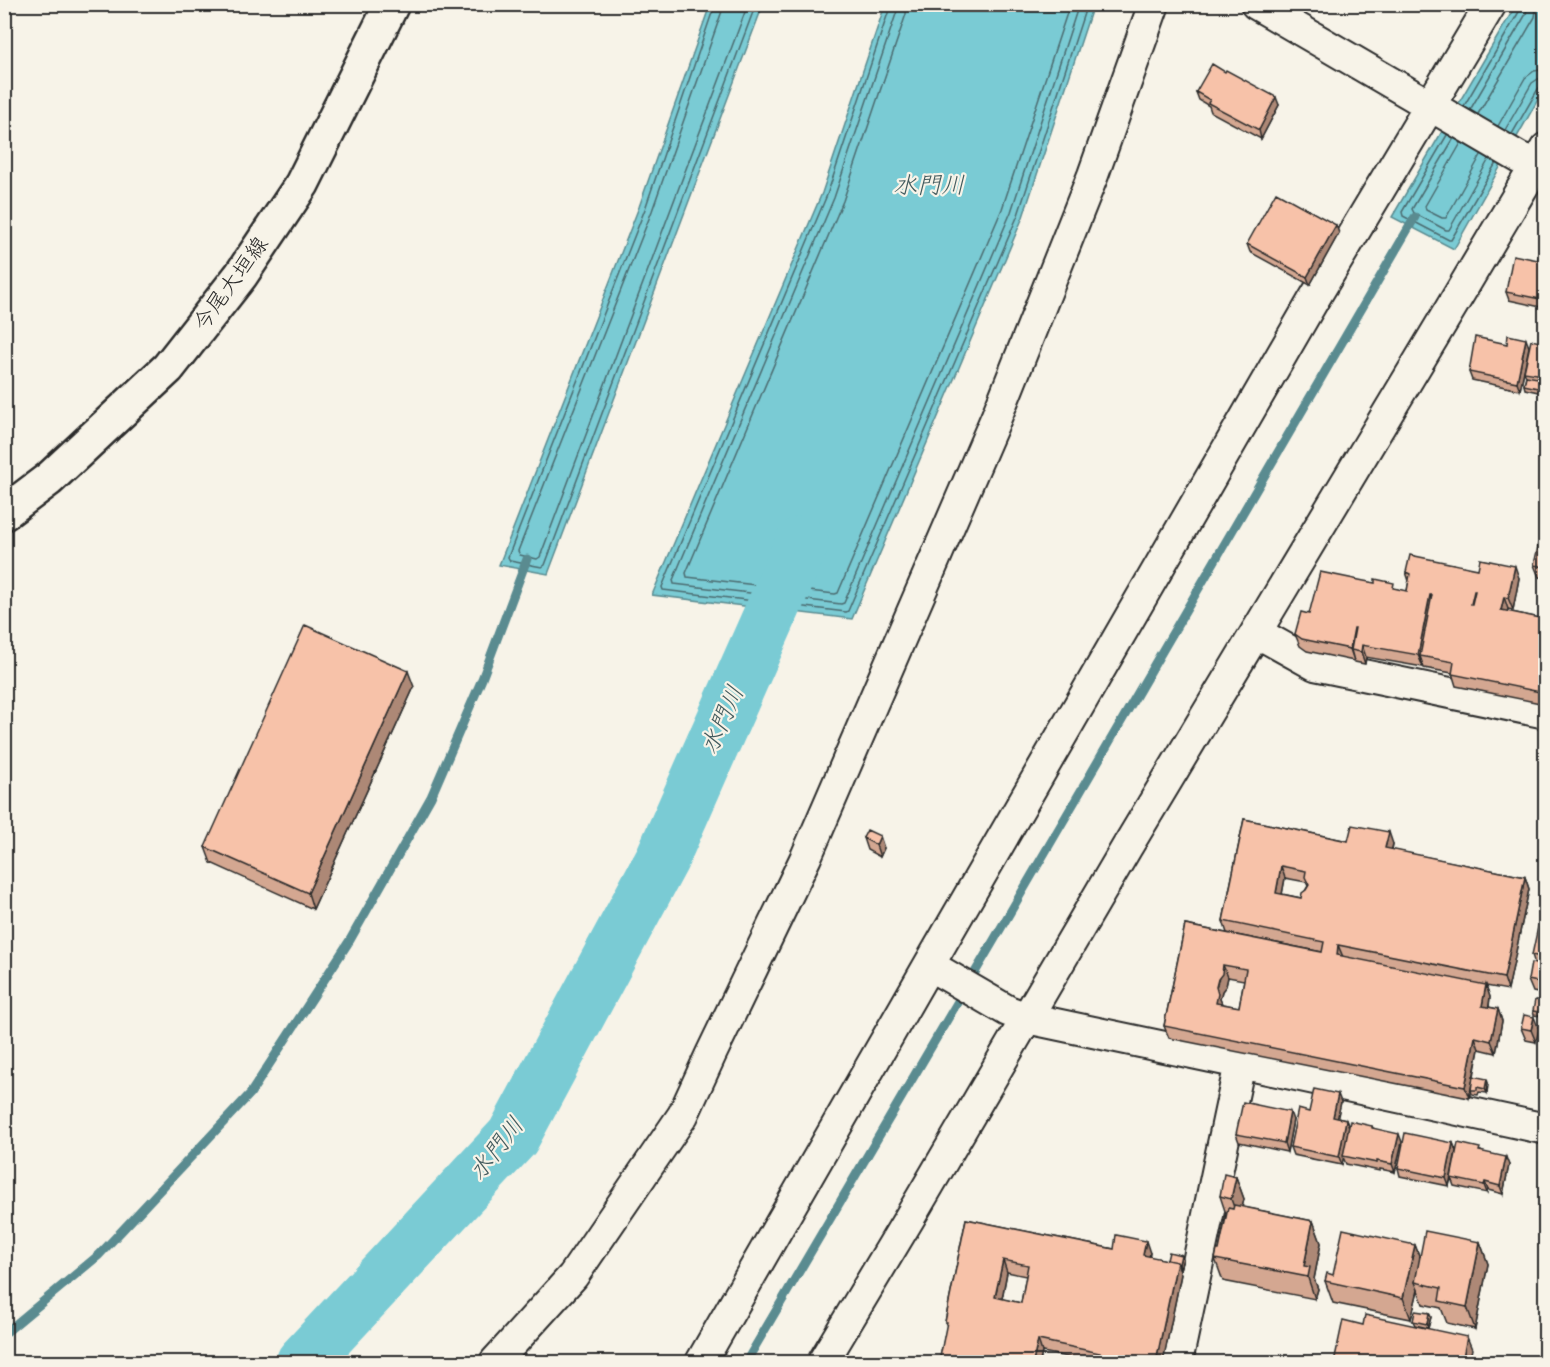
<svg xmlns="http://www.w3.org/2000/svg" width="1550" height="1367" viewBox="0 0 1550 1367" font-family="'Architects Daughter','Klee One',sans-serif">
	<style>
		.water { fill: #7acbd4; stroke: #5a8b90; stroke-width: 1.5 }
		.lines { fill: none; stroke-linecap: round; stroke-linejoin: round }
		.shore { stroke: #4b6b6f; stroke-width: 1.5 }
		.stream { stroke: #5a8b90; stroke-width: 9 }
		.river { stroke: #7acbd4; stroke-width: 54 }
		.street-casing { stroke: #2b2b2b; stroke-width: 34 }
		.secondary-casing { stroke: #2b2b2b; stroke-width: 38 }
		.street { stroke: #f7f3e8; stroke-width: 30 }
		.secondary { stroke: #f7f3e8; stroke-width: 33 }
		.wall { fill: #d4a791; stroke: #2b2b2b; stroke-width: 1.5; fill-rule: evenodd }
		.shaded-wall { fill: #ad8876; stroke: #2b2b2b; stroke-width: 1.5 }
		.building { fill: #f7c2a9; stroke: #2b2b2b; stroke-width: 1.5; fill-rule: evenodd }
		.labels { text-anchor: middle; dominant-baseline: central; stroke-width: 4.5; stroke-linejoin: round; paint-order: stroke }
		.street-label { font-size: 22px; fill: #2b2b2b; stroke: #f7f3e8 }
		.water-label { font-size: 24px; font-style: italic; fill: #435b5e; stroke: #f7f3e8 }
	</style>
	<rect width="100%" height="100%" fill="#f7f3e8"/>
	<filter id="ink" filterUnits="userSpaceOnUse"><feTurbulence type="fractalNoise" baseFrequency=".0167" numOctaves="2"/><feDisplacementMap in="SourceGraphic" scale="12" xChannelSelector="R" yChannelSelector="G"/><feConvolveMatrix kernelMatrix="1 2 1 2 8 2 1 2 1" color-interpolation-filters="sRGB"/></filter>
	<g filter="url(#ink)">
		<path class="water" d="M 710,5 L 763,5 L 548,574 L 499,565 L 639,207 Z
			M 885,5 L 1093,5 L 1023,217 L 852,619 L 652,595 L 822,193 Z
			M 1516,5 L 1545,5 L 1545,87 L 1454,249 L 1392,217 Z"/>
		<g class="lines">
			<path class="shore" d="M 715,4 L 645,209 L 508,557 L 510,561 L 542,567 L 545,565 L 756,4
				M 723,4 L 722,11 L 652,211 L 518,551 L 520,555 L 537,559 L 540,557 L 748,4
				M 891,4 L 827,195 L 662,587 L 663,590 L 846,612 L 848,611 L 1018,215 L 1087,4
				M 898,4 L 897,11 L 834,198 L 673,580 L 674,584 L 841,604 L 844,603 L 1011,212 L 1079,4
				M 907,4 L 906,14 L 843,201 L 686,573 L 687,577 L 835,594 L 838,593 L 1002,209 L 1070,4
				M 1464,106 L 1520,10 L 1521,4
				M 1470,110 L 1526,14 L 1528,4
				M 1478,114 L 1535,17 L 1537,4
				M 1498,126 L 1525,78 L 1534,71 L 1546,69
				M 1505,130 L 1532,83 L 1538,79 L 1546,78
				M 1512,134 L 1538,89 L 1541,86 L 1546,85
				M 1447,135 L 1402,212 L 1403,216 L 1449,240 L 1451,240 L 1496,163
				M 1454,138 L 1412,209 L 1414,213 L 1446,230 L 1449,230 L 1489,159
				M 1461,143 L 1425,206 L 1426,210 L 1442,218 L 1446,218 L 1481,155"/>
			<path class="stream" d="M 4,1334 L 99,1255 L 250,1094 L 350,940 L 431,797 L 482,679 L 527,559
				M 746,1362 L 994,940 L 1415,217"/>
			<path class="river" d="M 303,1362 L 513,1137 L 662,859 L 802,543"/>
			<defs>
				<path id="street" d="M 1256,4 L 1520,158 L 1546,166
					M 1256,632 L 1315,665 L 1546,713
					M 929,965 L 1008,1011 L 1027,1018 L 1240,1063 L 1546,1129
					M 495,1362 L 573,1276 L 683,1115 L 711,1054 L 806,857 L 996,418 L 1093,175 L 1154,4
					M 701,1362 L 929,965 L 1314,299 L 1491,4
					M 823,1362 L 910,1217 L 1127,847 L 1452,306 L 1546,148
					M 1177,1362 L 1240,1063"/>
				<path id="secondary" d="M 4,513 L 49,479 L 168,368 L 241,275 L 302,184 L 392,4"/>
			</defs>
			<use href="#street" class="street-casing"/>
			<use href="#secondary" class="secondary-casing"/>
			<use href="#street" class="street"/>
			<use href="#secondary" class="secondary"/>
		</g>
		<path class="wall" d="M 1196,92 L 1279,105 L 1261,139 L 1211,112 L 1209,106 L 1199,100 Z
			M 1339,233 L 1310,285 L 1250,252 L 1247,244 Z
			M 1545,257 L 1545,308 L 1509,300 L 1506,292 Z
			M 1545,343 L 1545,392 L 1544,389 L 1543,393 L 1525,389 L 1524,385 L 1526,376 L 1524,372 Z
			M 1507,344 L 1529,347 L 1520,390 L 1472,380 L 1469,372 Z
			M 1545,524 L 1545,578 L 1539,577 L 1534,565 Z
			M 1406,572 L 1519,578 L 1513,610 L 1508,609 L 1507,611 L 1545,619 L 1545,704 L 1456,686 L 1452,673 L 1424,668 L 1423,665 L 1423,667 L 1366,657 L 1365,664 L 1355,662 L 1354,660 L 1354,661 L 1307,651 L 1300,646 L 1295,634 L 1309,614 L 1396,589 L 1407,591 L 1409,581 Z
			M 414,687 L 313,909 L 211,863 L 205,847 Z
			M 1244,819 L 1348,841 L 1393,844 L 1392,850 L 1525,877 L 1529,889 L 1508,990 L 1486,986 L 1490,997 L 1489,1007 L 1498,1009 L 1502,1021 L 1496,1053 L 1479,1049 L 1474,1076 L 1488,1083 L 1487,1093 L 1479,1092 L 1478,1095 L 1472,1094 L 1471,1090 L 1469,1098 L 1169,1038 L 1164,1026 L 1185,925 L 1322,952 L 1227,933 L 1223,921 ZM 1285,878 L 1306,882 L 1308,886 L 1301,898 L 1282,894 ZM 1228,977 L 1244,980 L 1239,1007 L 1222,1004 L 1220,999 L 1222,991 L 1226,986 Z
			M 863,838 L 884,848 L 880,857 L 867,850 Z
			M 1545,899 L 1545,969 L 1542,968 L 1543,994 L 1533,992 L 1528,980 L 1535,964 L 1532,955 L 1543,928 L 1540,921 Z
			M 1542,1001 L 1543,1006 L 1541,1016 L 1534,1015 L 1533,1011 Z
			M 1521,1028 L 1539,1029 L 1536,1042 L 1526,1040 Z
			M 1341,1102 L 1337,1118 L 1346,1120 L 1349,1127 L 1372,1126 L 1373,1128 L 1402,1142 L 1395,1172 L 1380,1169 L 1380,1171 L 1346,1164 L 1343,1157 L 1342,1165 L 1293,1155 L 1290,1147 L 1309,1112 Z
			M 1293,1120 L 1287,1152 L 1239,1142 L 1236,1134 Z
			M 1453,1143 L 1456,1151 L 1481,1151 L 1509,1165 L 1503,1194 L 1488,1190 L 1487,1193 L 1454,1186 L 1451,1178 L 1449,1186 L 1400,1176 L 1398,1168 Z
			M 1236,1177 L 1244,1199 L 1242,1207 L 1313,1221 L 1321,1243 L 1314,1279 L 1318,1289 L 1315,1299 L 1223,1281 L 1215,1259 L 1219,1250 L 1226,1214 L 1220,1196 Z
			M 966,1219 L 1114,1249 L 1150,1253 L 1149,1257 L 1167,1260 L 1181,1255 L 1183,1259 L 1180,1268 L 1179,1268 L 1181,1274 L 1163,1362 L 1092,1362 L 1042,1352 L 1040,1362 L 939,1362 L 947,1326 L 945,1322 ZM 1007,1272 L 1026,1276 L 1021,1303 L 1002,1299 Z
			M 1480,1242 L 1488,1264 L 1475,1329 L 1447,1323 L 1441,1308 L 1423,1304 L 1418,1290 L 1411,1319 L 1333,1303 L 1325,1281 L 1415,1245 L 1420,1258 Z
			M 1429,1313 L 1431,1317 L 1428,1328 L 1415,1325 L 1413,1321 Z"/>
		<path class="shaded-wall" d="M 1276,97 L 1279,105 L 1261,139 L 1259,130 Z
			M 1336,225 L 1339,233 L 1310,285 L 1307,277 Z
			M 1526,339 L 1529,347 L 1520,390 L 1517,382 Z
			M 1515,566 L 1519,578 L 1513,610 L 1508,598 Z
			M 1430,595 L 1434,607 L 1420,656 L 1423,665 L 1423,667 L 1418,655 Z
			M 1504,597 L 1508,609 L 1505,622 L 1501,610 Z
			M 1354,628 L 1358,640 L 1351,650 L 1354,661 L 1350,649 Z
			M 1362,645 L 1366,657 L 1365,664 L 1361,652 Z
			M 408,671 L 414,687 L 313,909 L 308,893 Z
			M 1389,832 L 1393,844 L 1389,860 L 1385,848 Z
			M 880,836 L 884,848 L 880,857 L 876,845 Z
			M 1281,866 L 1285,878 L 1280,905 L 1276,893 Z
			M 1525,877 L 1529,889 L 1508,990 L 1504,978 Z
			M 1338,945 L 1343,957 L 1337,955 Z
			M 1223,965 L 1228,977 L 1226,986 L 1222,991 L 1220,999 L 1223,1006 L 1216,1003 L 1216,987 Z
			M 1541,965 L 1545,977 L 1543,994 L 1538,982 Z
			M 1486,985 L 1490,997 L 1487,1018 L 1482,1006 Z
			M 1542,1001 L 1543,1006 L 1541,1016 L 1540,1012 Z
			M 1498,1009 L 1502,1021 L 1496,1053 L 1491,1041 Z
			M 1534,1017 L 1539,1029 L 1536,1042 L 1531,1030 Z
			M 1475,1037 L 1479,1049 L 1469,1098 L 1465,1087 Z
			M 1487,1079 L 1488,1083 L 1487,1093 L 1485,1089 Z
			M 1338,1094 L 1341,1102 L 1336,1125 L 1333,1117 Z
			M 1290,1112 L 1293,1120 L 1287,1152 L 1284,1143 Z
			M 1346,1120 L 1349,1128 L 1342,1165 L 1339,1157 Z
			M 1399,1134 L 1402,1142 L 1395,1172 L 1392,1164 Z
			M 1453,1143 L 1456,1151 L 1449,1186 L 1446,1178 Z
			M 1506,1157 L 1509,1165 L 1503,1194 L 1500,1186 Z
			M 1236,1177 L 1244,1199 L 1239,1221 L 1231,1199 Z
			M 1485,1182 L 1488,1190 L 1487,1193 L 1484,1185 Z
			M 1313,1221 L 1321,1243 L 1314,1279 L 1318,1289 L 1315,1299 L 1304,1266 Z
			M 1146,1241 L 1150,1253 L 1147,1267 L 1143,1255 Z
			M 1480,1242 L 1488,1264 L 1475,1329 L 1467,1307 Z
			M 1415,1245 L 1423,1266 L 1415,1282 L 1418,1290 L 1411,1319 L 1403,1298 Z
			M 1181,1255 L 1183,1259 L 1180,1268 L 1179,1264 Z
			M 1003,1260 L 1007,1272 L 1000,1309 L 995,1297 Z
			M 1177,1262 L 1181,1274 L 1163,1362 L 1156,1362 Z
			M 1429,1313 L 1431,1317 L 1428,1328 L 1427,1324 Z
			M 1467,1337 L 1472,1349 L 1469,1362 L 1462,1362 Z
			M 1038,1340 L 1042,1352 L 1040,1362 L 1033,1362 Z"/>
		<path class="building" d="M 1212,64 L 1225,72 L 1226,70 L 1276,97 L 1259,130 L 1208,103 L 1210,100 L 1196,92 Z
			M 1276,192 L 1336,225 L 1307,277 L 1247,244 Z
			M 1513,255 L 1538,260 L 1539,255 L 1545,257 L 1545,300 L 1506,292 Z
			M 1508,335 L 1526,339 L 1517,382 L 1469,372 L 1475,337 L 1507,344 Z
			M 1531,340 L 1545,343 L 1545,361 L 1543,375 L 1524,372 Z
			M 1545,370 L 1545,385 L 1542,384 Z
			M 1526,376 L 1544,379 L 1542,389 L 1524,385 Z
			M 1543,523 L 1545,524 L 1545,567 L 1534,565 Z
			M 1410,555 L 1478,569 L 1480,559 L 1515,566 L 1508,598 L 1504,597 L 1501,610 L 1545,619 L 1545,693 L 1452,674 L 1454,662 L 1420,656 L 1432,595 L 1430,595 L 1418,655 L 1362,645 L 1361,652 L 1351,650 L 1355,628 L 1354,628 L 1350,649 L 1302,639 L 1295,634 L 1301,612 L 1309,614 L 1320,572 L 1364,581 L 1375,583 L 1375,579 L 1394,583 L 1393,588 L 1407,591 L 1410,574 L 1406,572 ZM 1474,591 L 1475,591 L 1472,604 L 1471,604 Z
			M 305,625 L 408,671 L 308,893 L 205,847 Z
			M 1244,819 L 1348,841 L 1352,825 L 1389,832 L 1385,848 L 1525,877 L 1504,978 L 1338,945 L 1337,955 L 1486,985 L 1482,1006 L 1498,1009 L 1491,1041 L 1475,1037 L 1465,1087 L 1164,1026 L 1185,925 L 1322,952 L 1324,942 L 1223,921 ZM 1281,866 L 1306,871 L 1305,877 L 1309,885 L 1306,890 L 1302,893 L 1301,898 L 1276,893 ZM 1223,965 L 1246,969 L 1239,1007 L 1216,1003 L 1218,994 L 1216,987 L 1218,979 L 1222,974 Z
			M 867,830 L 880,836 L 876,845 L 863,838 Z
			M 1545,899 L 1545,922 L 1540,921 Z
			M 1538,927 L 1545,929 L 1545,958 L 1532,955 Z
			M 1531,963 L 1541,965 L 1538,982 L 1528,980 Z
			M 1535,1000 L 1542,1001 L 1540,1012 L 1533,1011 Z
			M 1524,1015 L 1534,1017 L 1531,1030 L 1521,1028 Z
			M 1473,1076 L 1487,1079 L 1485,1089 L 1477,1087 L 1477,1090 L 1471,1090 Z
			M 1314,1089 L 1338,1094 L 1333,1117 L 1346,1120 L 1339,1157 L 1290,1147 L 1298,1109 L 1309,1112 Z
			M 1243,1102 L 1290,1112 L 1284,1143 L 1236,1134 Z
			M 1350,1121 L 1372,1126 L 1372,1128 L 1399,1134 L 1392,1164 L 1377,1161 L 1377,1163 L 1343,1156 Z
			M 1405,1133 L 1453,1143 L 1446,1178 L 1398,1168 Z
			M 1458,1143 L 1480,1148 L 1479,1151 L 1506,1157 L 1500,1186 L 1485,1182 L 1484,1185 L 1451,1178 Z
			M 1224,1174 L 1236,1177 L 1231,1199 L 1220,1196 Z
			M 1234,1205 L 1313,1221 L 1304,1266 L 1310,1267 L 1308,1277 L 1215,1259 L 1217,1250 L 1219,1250 L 1228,1208 L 1233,1209 Z
			M 966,1219 L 1114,1249 L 1116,1235 L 1146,1241 L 1143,1255 L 1177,1262 L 1156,1362 L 1098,1362 L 1100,1353 L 1038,1340 L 1033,1362 L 939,1362 L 947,1322 L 945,1322 ZM 1003,1260 L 1028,1265 L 1021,1303 L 995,1297 Z
			M 1343,1229 L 1415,1245 L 1403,1298 L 1325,1281 L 1327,1273 L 1333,1275 Z
			M 1425,1231 L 1480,1242 L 1467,1307 L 1439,1301 L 1441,1288 L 1415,1282 Z
			M 1169,1252 L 1181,1255 L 1179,1264 L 1177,1263 L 1177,1262 L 1167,1260 Z
			M 1415,1311 L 1429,1313 L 1427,1324 L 1413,1321 Z
			M 1365,1315 L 1467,1337 L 1462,1362 L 1334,1362 L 1343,1320 L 1363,1325 Z"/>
	</g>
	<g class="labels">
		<g class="street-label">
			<text transform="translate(231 284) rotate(-54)">今尾大垣線</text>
		</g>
		<g class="water-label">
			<text x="929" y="186">水門川</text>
			<text transform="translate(723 720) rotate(-66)">水門川</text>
			<text transform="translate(497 1149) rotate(-52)">水門川</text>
		</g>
	</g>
	<rect width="1550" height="1367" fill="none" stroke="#f7f3e8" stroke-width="24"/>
	<rect x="12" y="12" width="1526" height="1343" fill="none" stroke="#2b2b2b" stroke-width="2" filter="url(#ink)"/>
</svg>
